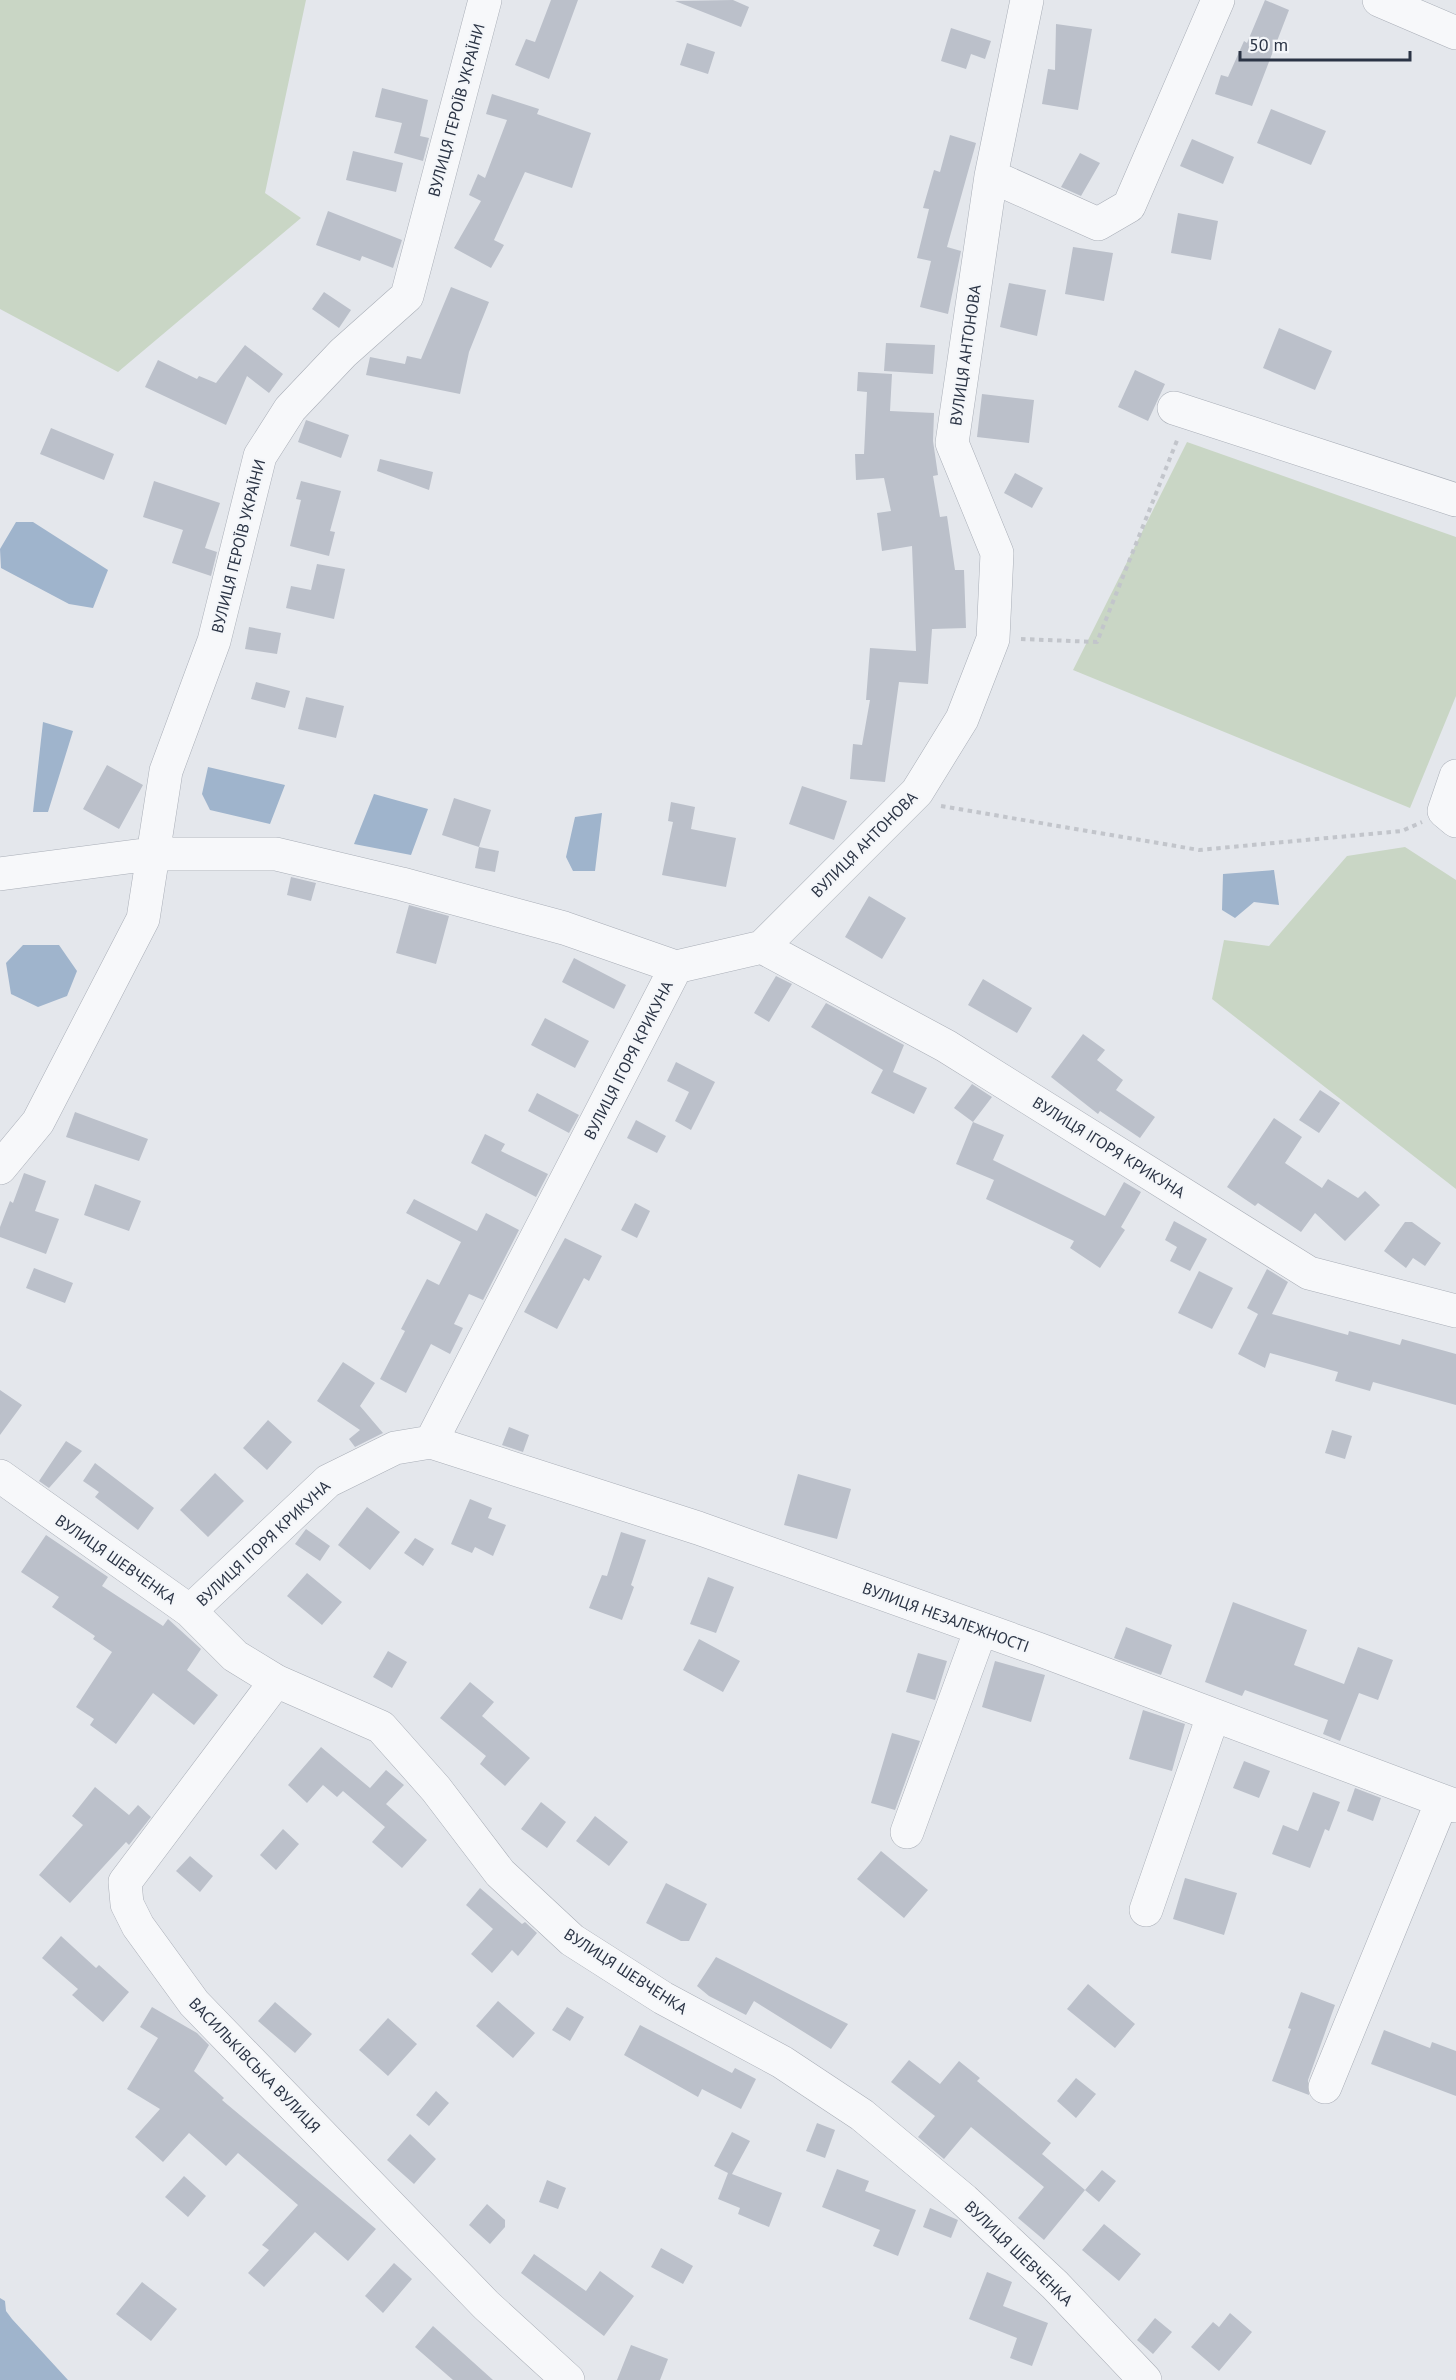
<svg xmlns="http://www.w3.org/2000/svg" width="1456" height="2380" viewBox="0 0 1456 2380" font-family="'PT Sans',sans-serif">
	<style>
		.green { fill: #c9d6c5 }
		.water { fill: #9fb4cc }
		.building { fill: #bbc0ca }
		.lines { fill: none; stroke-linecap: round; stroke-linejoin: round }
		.minor-casing { stroke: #a9aeb7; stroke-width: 34 }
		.path { stroke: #c2c5cb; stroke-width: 4; stroke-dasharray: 4.5 4.5; stroke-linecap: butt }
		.minor { stroke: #f7f8fa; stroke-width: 33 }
		.labels { text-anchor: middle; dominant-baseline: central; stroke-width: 4.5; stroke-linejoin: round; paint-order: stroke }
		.street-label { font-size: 16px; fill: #2b3445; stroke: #f4f6f9 }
	</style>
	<rect width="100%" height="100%" fill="#e4e7ec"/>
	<path class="green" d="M 0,0 L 306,0 L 265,193 L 301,218 L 118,372 L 0,309 Z
		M 1187,442 L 1456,537 L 1456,696 L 1410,808 L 1073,670 Z
		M 1405,847 L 1456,880 L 1456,1189 L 1212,999 L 1224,940 L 1269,946 L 1347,856 Z"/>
	<path class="water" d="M 16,522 L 33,522 L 108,570 L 93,608 L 69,604 L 1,568 L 0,549 Z
		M 43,722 L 73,731 L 48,812 L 33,812 Z
		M 208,767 L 285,785 L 270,824 L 210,810 L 202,794 Z
		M 374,794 L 428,809 L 411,855 L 354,844 Z
		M 602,813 L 595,871 L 573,871 L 566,857 L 575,817 Z
		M 1274,870 L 1279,905 L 1254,902 L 1235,918 L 1222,910 L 1223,874 Z
		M 23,945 L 59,945 L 77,971 L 67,996 L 38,1007 L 11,994 L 6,963 Z
		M 0,2298 L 5,2301 L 6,2311 L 12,2319 L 68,2380 L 0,2380 Z"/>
	<path class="building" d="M 551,0 L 578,0 L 549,79 L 515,65 L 526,39 L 535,42 Z
		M 733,0 L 749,7 L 741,27 L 675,1 Z
		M 1265,0 L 1289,10 L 1252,106 L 1215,94 L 1221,75 L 1228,77 L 1244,41 L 1247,43 Z
		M 1056,24 L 1092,29 L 1078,110 L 1042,104 L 1048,69 L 1055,70 Z
		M 951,28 L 991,41 L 985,59 L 971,54 L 966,69 L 941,61 Z
		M 687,43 L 715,52 L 708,74 L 680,65 Z
		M 382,88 L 428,100 L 420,136 L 429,138 L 423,161 L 394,153 L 402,123 L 375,117 Z
		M 492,94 L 539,109 L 537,114 L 591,133 L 572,188 L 525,172 L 494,240 L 504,245 L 491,268 L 454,248 L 481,201 L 469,195 L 478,174 L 485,178 L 507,120 L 486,114 Z
		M 1271,109 L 1326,131 L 1311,165 L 1257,143 Z
		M 950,135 L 976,143 L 947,247 L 961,251 L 948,314 L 920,307 L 931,261 L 917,258 L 929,209 L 923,208 L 934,170 L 940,172 Z
		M 1192,139 L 1234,157 L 1223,184 L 1180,166 Z
		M 353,151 L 403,163 L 396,192 L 346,180 Z
		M 1080,153 L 1100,163 L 1081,196 L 1061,187 Z
		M 328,211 L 402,240 L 393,268 L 362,256 L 360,261 L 316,245 Z
		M 1178,213 L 1218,221 L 1211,260 L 1171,253 Z
		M 1073,247 L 1113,253 L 1104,301 L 1065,294 Z
		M 1009,283 L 1046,290 L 1037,336 L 1000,327 Z
		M 451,287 L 489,302 L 469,352 L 460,394 L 366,375 L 370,357 L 405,364 L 407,356 L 421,359 Z
		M 324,292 L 351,310 L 339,328 L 312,309 Z
		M 1279,328 L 1332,351 L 1315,390 L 1263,368 Z
		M 886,343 L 935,345 L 933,374 L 884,371 Z
		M 245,345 L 283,374 L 269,393 L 247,376 L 226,425 L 145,387 L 158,360 L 197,379 L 199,376 L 216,383 Z
		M 1135,370 L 1165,384 L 1148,421 L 1118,407 Z
		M 858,372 L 892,374 L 890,411 L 934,413 L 933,441 L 938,475 L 933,476 L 940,517 L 947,516 L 955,570 L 964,570 L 966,628 L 932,629 L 928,684 L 899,682 L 885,782 L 850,779 L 853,744 L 862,745 L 870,700 L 866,700 L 870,648 L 916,651 L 912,546 L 882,551 L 877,513 L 891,511 L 884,478 L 856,480 L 855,454 L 864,454 L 867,392 L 857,391 Z
		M 982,394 L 1034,400 L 1029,443 L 977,437 Z
		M 306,420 L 349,435 L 341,458 L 298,442 Z
		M 51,428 L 114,454 L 104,480 L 40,454 Z
		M 380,459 L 433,472 L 429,490 L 377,471 Z
		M 1015,473 L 1043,488 L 1032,508 L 1004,493 Z
		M 154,481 L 220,503 L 205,548 L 217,552 L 211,576 L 172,563 L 183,530 L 143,517 Z
		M 301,481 L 341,491 L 330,531 L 335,532 L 329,556 L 290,546 L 301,500 L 296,499 Z
		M 317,564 L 345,569 L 334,619 L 286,608 L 291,586 L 311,590 Z
		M 249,627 L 281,633 L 277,654 L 245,649 Z
		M 256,682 L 290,691 L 285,708 L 251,699 Z
		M 306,697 L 344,706 L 336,738 L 298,729 Z
		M 107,765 L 143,785 L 119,829 L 83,809 Z
		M 802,786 L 847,801 L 834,840 L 789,824 Z
		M 454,798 L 491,810 L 479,847 L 442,835 Z
		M 671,802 L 695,807 L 691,829 L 736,838 L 726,887 L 662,875 L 673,822 L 668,821 Z
		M 479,847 L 499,851 L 495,872 L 475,868 Z
		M 291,877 L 316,883 L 311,901 L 287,895 Z
		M 869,896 L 906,918 L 882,959 L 845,937 Z
		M 409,905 L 449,916 L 436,964 L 396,953 Z
		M 574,958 L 626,985 L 614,1009 L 562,982 Z
		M 776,976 L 792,984 L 769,1022 L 754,1013 Z
		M 983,979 L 1032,1008 L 1017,1033 L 968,1005 Z
		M 826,1003 L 904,1045 L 893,1072 L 927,1088 L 914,1114 L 871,1093 L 883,1070 L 811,1027 Z
		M 545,1018 L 589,1041 L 575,1068 L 531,1045 Z
		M 1083,1034 L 1105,1050 L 1097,1060 L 1123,1080 L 1116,1090 L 1155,1117 L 1140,1138 L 1100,1111 L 1098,1114 L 1051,1077 Z
		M 676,1062 L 715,1082 L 691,1130 L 675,1121 L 689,1092 L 667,1081 Z
		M 972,1084 L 992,1097 L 973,1122 L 954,1108 Z
		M 1320,1090 L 1340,1103 L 1319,1133 L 1299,1120 Z
		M 537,1093 L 579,1115 L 569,1133 L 528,1111 Z
		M 75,1112 L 148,1139 L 139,1161 L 66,1137 Z
		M 1274,1118 L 1302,1137 L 1285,1163 L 1322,1188 L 1328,1179 L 1358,1198 L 1365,1191 L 1380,1205 L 1345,1241 L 1315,1213 L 1301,1232 L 1258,1203 L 1255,1206 L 1227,1187 Z
		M 636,1120 L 666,1136 L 657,1153 L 627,1138 Z
		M 973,1122 L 1004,1135 L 993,1160 L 1105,1216 L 1124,1182 L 1141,1192 L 1121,1227 L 1125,1230 L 1100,1268 L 1070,1248 L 1074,1241 L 986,1199 L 994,1180 L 956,1164 Z
		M 485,1134 L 505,1144 L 501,1151 L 548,1174 L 536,1197 L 471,1163 Z
		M 24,1173 L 46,1181 L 35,1211 L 59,1219 L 46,1254 L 0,1237 L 0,1227 L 10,1201 L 13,1203 Z
		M 95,1184 L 141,1201 L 129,1231 L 84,1215 Z
		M 414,1199 L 477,1231 L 486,1213 L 519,1230 L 483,1300 L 469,1294 L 454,1324 L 463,1328 L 450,1354 L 431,1344 L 406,1393 L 380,1379 L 405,1331 L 401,1329 L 427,1279 L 439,1285 L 461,1242 L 406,1213 Z
		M 635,1203 L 650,1211 L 637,1238 L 621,1230 Z
		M 1174,1221 L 1207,1239 L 1190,1271 L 1170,1261 L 1177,1247 L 1165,1240 Z
		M 1405,1222 L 1412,1222 L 1441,1243 L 1425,1266 L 1413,1258 L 1406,1268 L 1384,1251 Z
		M 565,1238 L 602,1256 L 589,1281 L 584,1278 L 557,1329 L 524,1312 Z
		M 34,1268 L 73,1283 L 65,1303 L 26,1288 Z
		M 1267,1269 L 1288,1282 L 1272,1314 L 1348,1335 L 1349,1331 L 1400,1345 L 1402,1339 L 1456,1354 L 1456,1405 L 1373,1382 L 1370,1391 L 1335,1381 L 1338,1372 L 1270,1353 L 1265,1368 L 1238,1354 L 1258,1314 L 1247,1308 Z
		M 1199,1271 L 1233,1288 L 1212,1329 L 1178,1313 Z
		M 343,1362 L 375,1383 L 360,1406 L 383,1433 L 355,1447 L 349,1439 L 360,1430 L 317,1401 Z
		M 0,1390 L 22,1405 L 0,1435 Z
		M 268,1420 L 292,1442 L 267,1470 L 243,1448 Z
		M 509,1427 L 529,1435 L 523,1452 L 502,1445 Z
		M 1332,1430 L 1352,1436 L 1345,1459 L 1325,1453 Z
		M 66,1441 L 82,1451 L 49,1488 L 39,1481 Z
		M 95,1463 L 154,1508 L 138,1530 L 95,1497 L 99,1492 L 83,1481 Z
		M 215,1473 L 244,1501 L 208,1537 L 180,1510 Z
		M 798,1474 L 851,1489 L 837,1539 L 784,1525 Z
		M 470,1499 L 492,1508 L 488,1518 L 506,1525 L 493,1556 L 475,1547 L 472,1553 L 451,1544 Z
		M 367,1507 L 400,1532 L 370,1570 L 338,1545 Z
		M 306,1529 L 330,1546 L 320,1561 L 295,1544 Z
		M 621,1532 L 646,1540 L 631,1585 L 634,1587 L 622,1620 L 589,1608 L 602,1575 L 607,1576 Z
		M 46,1535 L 108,1577 L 102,1586 L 163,1626 L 168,1619 L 201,1649 L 187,1670 L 218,1695 L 194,1725 L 153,1693 L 116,1744 L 90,1725 L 94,1719 L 76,1707 L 112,1652 L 93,1639 L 95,1636 L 52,1607 L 59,1597 L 21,1572 Z
		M 415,1538 L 434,1549 L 423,1566 L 404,1553 Z
		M 307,1573 L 342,1602 L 322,1625 L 287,1596 Z
		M 708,1577 L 734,1587 L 716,1633 L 690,1624 Z
		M 1233,1602 L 1307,1630 L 1294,1665 L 1344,1684 L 1358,1647 L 1393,1660 L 1378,1700 L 1359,1693 L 1340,1741 L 1323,1734 L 1328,1720 L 1245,1690 L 1242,1696 L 1205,1682 Z
		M 1126,1627 L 1172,1645 L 1161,1675 L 1114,1658 Z
		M 699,1639 L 740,1661 L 723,1692 L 683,1670 Z
		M 388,1651 L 407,1662 L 392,1688 L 373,1677 Z
		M 918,1653 L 947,1661 L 935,1700 L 906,1692 Z
		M 995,1661 L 1045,1675 L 1031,1722 L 982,1707 Z
		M 470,1682 L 494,1702 L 482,1716 L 530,1758 L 505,1786 L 480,1764 L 486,1756 L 440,1718 Z
		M 1143,1710 L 1185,1724 L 1172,1771 L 1129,1759 Z
		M 892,1733 L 920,1741 L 895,1810 L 871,1803 Z
		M 321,1747 L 370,1788 L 386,1770 L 404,1785 L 386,1804 L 427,1840 L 402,1868 L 372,1842 L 385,1827 L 343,1791 L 337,1797 L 323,1785 L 307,1803 L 288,1785 Z
		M 1244,1761 L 1270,1771 L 1259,1798 L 1233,1788 Z
		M 95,1787 L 129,1815 L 138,1805 L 151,1817 L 129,1845 L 126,1842 L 70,1903 L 39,1875 L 83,1825 L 72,1816 Z
		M 1355,1788 L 1381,1798 L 1373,1821 L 1347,1811 Z
		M 1313,1792 L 1340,1802 L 1329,1831 L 1325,1829 L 1310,1868 L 1272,1854 L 1283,1825 L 1298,1831 Z
		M 541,1802 L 566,1822 L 547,1848 L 521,1829 Z
		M 595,1816 L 628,1842 L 609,1866 L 576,1841 Z
		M 283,1829 L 299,1844 L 276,1870 L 260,1855 Z
		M 881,1851 L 928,1890 L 904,1918 L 857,1879 Z
		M 190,1856 L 213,1876 L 200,1892 L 176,1871 Z
		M 1185,1878 L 1237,1893 L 1224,1935 L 1173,1919 Z
		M 666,1883 L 707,1904 L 689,1941 L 681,1941 L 646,1923 Z
		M 480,1888 L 522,1924 L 525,1922 L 537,1933 L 518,1956 L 512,1950 L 492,1973 L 471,1954 L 493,1929 L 466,1905 Z
		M 61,1936 L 96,1968 L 99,1965 L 129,1992 L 103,2022 L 72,1995 L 78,1989 L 42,1958 Z
		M 716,1957 L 738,1968 L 848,2024 L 831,2049 L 754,2001 L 746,2015 L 709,1996 L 697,1986 Z
		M 1088,1984 L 1135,2024 L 1115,2048 L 1067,2009 Z
		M 1301,1992 L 1335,2005 L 1308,2080 L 1309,2095 L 1272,2081 L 1291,2029 L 1288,2028 Z
		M 498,2001 L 535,2033 L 513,2058 L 476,2026 Z
		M 275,2002 L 312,2034 L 295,2053 L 258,2021 Z
		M 152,2007 L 197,2033 L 209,2045 L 194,2071 L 224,2098 L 222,2100 L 376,2229 L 348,2261 L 315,2232 L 264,2287 L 248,2273 L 269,2250 L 262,2245 L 298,2205 L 238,2153 L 226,2166 L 189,2133 L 163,2162 L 135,2137 L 160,2109 L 127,2089 L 158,2038 L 140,2027 Z
		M 567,2007 L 584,2017 L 570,2041 L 552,2030 Z
		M 388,2018 L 417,2044 L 388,2076 L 359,2050 Z
		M 640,2025 L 732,2073 L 735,2068 L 756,2079 L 741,2109 L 702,2089 L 698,2097 L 624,2055 Z
		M 1384,2030 L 1430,2048 L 1432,2042 L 1456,2051 L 1456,2096 L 1371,2064 Z
		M 909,2060 L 940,2084 L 959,2061 L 980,2078 L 977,2081 L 1051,2143 L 1042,2154 L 1085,2190 L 1044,2240 L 1018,2218 L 1044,2187 L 971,2127 L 944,2159 L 918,2137 L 935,2116 L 891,2082 Z
		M 1076,2078 L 1096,2094 L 1076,2118 L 1057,2101 Z
		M 436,2091 L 449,2103 L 429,2126 L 416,2115 Z
		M 817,2123 L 835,2130 L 825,2158 L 806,2151 Z
		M 732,2132 L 750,2141 L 732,2174 L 782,2193 L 769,2227 L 738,2214 L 740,2208 L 718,2199 L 728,2173 L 714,2166 Z
		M 410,2134 L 436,2159 L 414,2184 L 387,2160 Z
		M 837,2169 L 869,2181 L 865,2191 L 916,2210 L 898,2256 L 873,2246 L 880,2230 L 822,2207 Z
		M 1102,2170 L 1116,2181 L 1099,2202 L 1085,2190 Z
		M 184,2176 L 206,2196 L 188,2217 L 165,2197 Z
		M 547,2180 L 566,2188 L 558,2209 L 539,2202 Z
		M 487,2204 L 505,2220 L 505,2227 L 490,2244 L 469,2225 Z
		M 930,2208 L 958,2220 L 951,2238 L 923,2227 Z
		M 1104,2224 L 1141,2254 L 1119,2281 L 1082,2250 Z
		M 661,2248 L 693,2266 L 683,2284 L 651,2267 Z
		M 534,2254 L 586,2291 L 600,2271 L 634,2296 L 604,2336 L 521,2273 Z
		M 394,2263 L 412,2279 L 383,2313 L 365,2296 Z
		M 987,2272 L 1012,2282 L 1003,2306 L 1048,2323 L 1032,2366 L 1010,2358 L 1017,2338 L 969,2319 Z
		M 142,2282 L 177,2309 L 151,2341 L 116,2314 Z
		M 1230,2313 L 1252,2332 L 1219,2371 L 1191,2347 L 1213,2322 L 1219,2327 Z
		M 1155,2318 L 1172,2332 L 1153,2354 L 1137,2340 Z
		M 433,2326 L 493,2380 L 453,2380 L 415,2347 Z
		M 631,2345 L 668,2359 L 660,2380 L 617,2380 Z"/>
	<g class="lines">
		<defs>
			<path id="minor" d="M 1379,0 L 1456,33
				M 991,176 L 1098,224 L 1129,206 L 1218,0
				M 1174,408 L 1456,500
				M 1456,776 L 1444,811 L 1456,821
				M 0,874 L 151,854 L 276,854 L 402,884 L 564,928 L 676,967
				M 762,947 L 917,792 L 962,719 L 993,639 L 997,553 L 952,443 L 991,176 L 1027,0
				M 0,1168 L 38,1122 L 143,919 L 166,771 L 214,641 L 260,456 L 290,409 L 343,353 L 407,296 L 485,0
				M 431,1442 L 698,1528 L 1038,1649 L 1456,1806
				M 0,1476 L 190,1611 L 235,1656 L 276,1681 L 381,1727 L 436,1789 L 500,1873 L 572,1940 L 663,1998 L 782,2062 L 862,2115 L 964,2200 L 1055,2285 L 1145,2380
				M 190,1611 L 328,1481 L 395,1448 L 431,1442 L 676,967 L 762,947 L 946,1046 L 1309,1273 L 1456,1311
				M 276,1681 L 125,1882 L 127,1904 L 138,1926 L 194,2003 L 486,2305 L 568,2380
				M 907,1832 L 981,1629
				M 1146,1910 L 1213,1716
				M 1325,2087 L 1442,1801"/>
		</defs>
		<use href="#minor" class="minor-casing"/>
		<path class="path" d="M 1021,639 L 1097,642 L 1178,438
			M 941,806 L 1199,850 L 1402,831 L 1422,822"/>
		<use href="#minor" class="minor"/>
	</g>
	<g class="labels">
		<g class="street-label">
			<text transform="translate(456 110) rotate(-75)">ВУЛИЦЯ ГЕРОЇВ УКРАЇНИ</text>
			<text transform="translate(965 355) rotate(-82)">ВУЛИЦЯ АНТОНОВА</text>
			<text transform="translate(238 546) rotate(-76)">ВУЛИЦЯ ГЕРОЇВ УКРАЇНИ</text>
			<text transform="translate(864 844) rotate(-45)">ВУЛИЦЯ АНТОНОВА</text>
			<text transform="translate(628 1060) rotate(-63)">ВУЛИЦЯ ІГОРЯ КРИКУНА</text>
			<text transform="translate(1109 1147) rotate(32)">ВУЛИЦЯ ІГОРЯ КРИКУНА</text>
			<text transform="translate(263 1543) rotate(-43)">ВУЛИЦЯ ІГОРЯ КРИКУНА</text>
			<text transform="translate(116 1559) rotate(35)">ВУЛИЦЯ ШЕВЧЕНКА</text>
			<text transform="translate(946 1617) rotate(20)">ВУЛИЦЯ НЕЗАЛЕЖНОСТІ</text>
			<text transform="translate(626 1971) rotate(33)">ВУЛИЦЯ ШЕВЧЕНКА</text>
			<text transform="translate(255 2065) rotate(46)">ВАСИЛЬКІВСЬКА ВУЛИЦЯ</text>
			<text transform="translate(1019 2253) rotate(44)">ВУЛИЦЯ ШЕВЧЕНКА</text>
		</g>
	</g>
	<path d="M1240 51v9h170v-9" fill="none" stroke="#2b3445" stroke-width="3"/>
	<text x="1249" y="51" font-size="18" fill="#2b3445" stroke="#f4f6f9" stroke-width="4.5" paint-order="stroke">50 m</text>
</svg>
